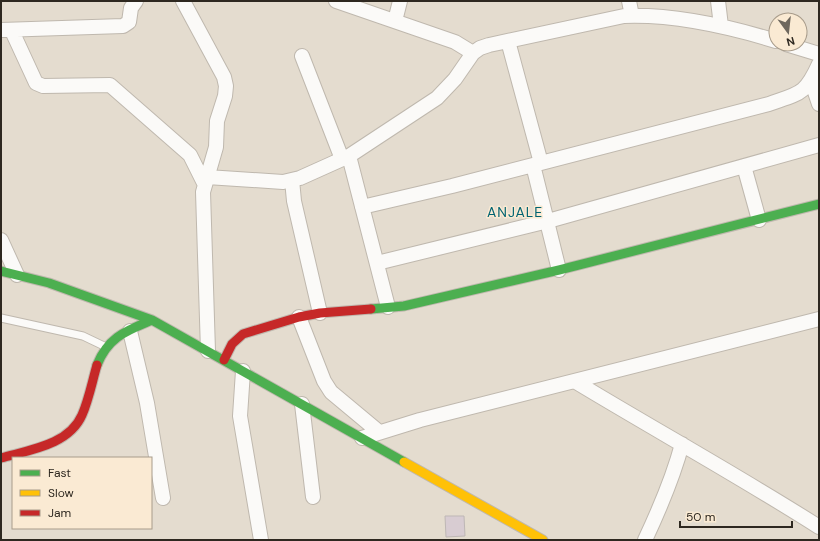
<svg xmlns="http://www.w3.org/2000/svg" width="820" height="541" viewBox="0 0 820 541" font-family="'DM Sans',sans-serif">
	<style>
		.building { fill: #d8ccd2; stroke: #beb7b5 }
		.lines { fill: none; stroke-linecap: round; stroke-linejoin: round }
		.lane-casing { stroke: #bfb8ae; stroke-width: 9 }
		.street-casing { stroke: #bfb8ae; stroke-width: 16 }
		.fast-casing { stroke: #bfb8ae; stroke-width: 11 }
		.slow-casing { stroke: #bfb8ae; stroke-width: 11 }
		.jam-casing { stroke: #bfb8ae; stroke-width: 11 }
		.lane { stroke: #fbfaf8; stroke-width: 7 }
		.street { stroke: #fbfaf8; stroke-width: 14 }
		.fast { stroke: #4caf50; stroke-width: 9 }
		.slow { stroke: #ffc107; stroke-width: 9 }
		.jam { stroke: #c62828; stroke-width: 9 }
		.labels { text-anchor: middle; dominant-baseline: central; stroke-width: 3; stroke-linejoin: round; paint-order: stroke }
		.quarter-label { font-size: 14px; letter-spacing: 1px; fill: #006372; stroke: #faead3 }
	</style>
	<rect width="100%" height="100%" fill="#e4dccf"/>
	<path class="building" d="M 445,516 L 464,516 L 465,536 L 446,537 Z"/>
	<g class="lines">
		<defs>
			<path id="lane" d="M 1,318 L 83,336 L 104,346"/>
			<path id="street" d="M 183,1 L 224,77 L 226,86 L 225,96 L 217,121 L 216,147 L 203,192 L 208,351
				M 336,1 L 455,42 L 473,53
				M 629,1 L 632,16
				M 718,1 L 721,26
				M 395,21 L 400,1
				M 1,30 L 123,26 L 129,22 L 131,8 L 136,1
				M 12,31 L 36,83 L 43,86 L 110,85 L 190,155 L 205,185
				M 508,41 L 541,163
				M 786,44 L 819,54
				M 302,56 L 342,159
				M 811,80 L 819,104
				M 349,156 L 388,307
				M 533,165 L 559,270
				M 744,166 L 759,220
				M 207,177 L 283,182 L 300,178 L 349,156 L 437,98 L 455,79 L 473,53 L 480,48 L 489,45 L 624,16 C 675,14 727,26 776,41
				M 292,180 L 294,201 L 320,313
				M 362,207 L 452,186 L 769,104 C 800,93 805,95 819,64
				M 1,240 L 17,275
				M 377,263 L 548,221 L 819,145
				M 299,317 L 324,381 L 331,392 L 379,432
				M 130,331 L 147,403 L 163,498
				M 243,371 L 240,416 L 261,540
				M 576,382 C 657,431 739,476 819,527
				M 302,404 L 313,497
				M 362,438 L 420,420 L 819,319
				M 645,540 C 660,508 673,478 682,444"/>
			<path id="fast" d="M 1,271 L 49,283 L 152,320 L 404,462
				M 371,309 L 404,306 L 559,270 L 819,204
				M 97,365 C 108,337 126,331 152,320"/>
			<path id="slow" d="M 404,462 L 543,540"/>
			<path id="jam" d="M 224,360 L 232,344 L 243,334 L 299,317 L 320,313 L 371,309
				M 1,458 C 29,450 69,445 82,415 C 89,399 92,382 97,365"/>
		</defs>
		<use href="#lane" class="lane-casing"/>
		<use href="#street" class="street-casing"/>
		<use href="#fast" class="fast-casing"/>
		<use href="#slow" class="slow-casing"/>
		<use href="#jam" class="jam-casing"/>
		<use href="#lane" class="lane"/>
		<use href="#street" class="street"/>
		<use href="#fast" class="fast"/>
		<use href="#slow" class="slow"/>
		<use href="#jam" class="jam"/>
	</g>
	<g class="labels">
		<g class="quarter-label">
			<text x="515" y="212">ANJALE</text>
		</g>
	</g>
	<rect width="820" height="541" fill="none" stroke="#2e2820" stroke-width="4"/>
	<rect x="12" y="457" width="140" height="72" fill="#faead3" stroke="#a89c8b"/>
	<rect x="20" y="470" width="20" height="6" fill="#4caf50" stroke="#a89c8b"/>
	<text x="48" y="477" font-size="12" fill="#2e2820">Fast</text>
	<rect x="20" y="490" width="20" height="6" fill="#ffc107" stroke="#a89c8b"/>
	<text x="48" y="497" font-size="12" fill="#2e2820">Slow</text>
	<rect x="20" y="510" width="20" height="6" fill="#c62828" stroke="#a89c8b"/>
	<text x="48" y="517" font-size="12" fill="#2e2820">Jam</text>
	<g transform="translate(788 32) rotate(165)"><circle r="19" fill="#faead3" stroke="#a89c8b"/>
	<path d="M0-3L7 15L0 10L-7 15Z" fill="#6e675d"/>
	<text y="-6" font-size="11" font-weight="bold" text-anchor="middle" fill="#2e2820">N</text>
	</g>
	<path d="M680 521v6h112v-6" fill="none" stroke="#2e2820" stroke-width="2"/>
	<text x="686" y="521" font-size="12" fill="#2e2820" stroke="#faead3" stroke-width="3" paint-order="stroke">50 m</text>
</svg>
